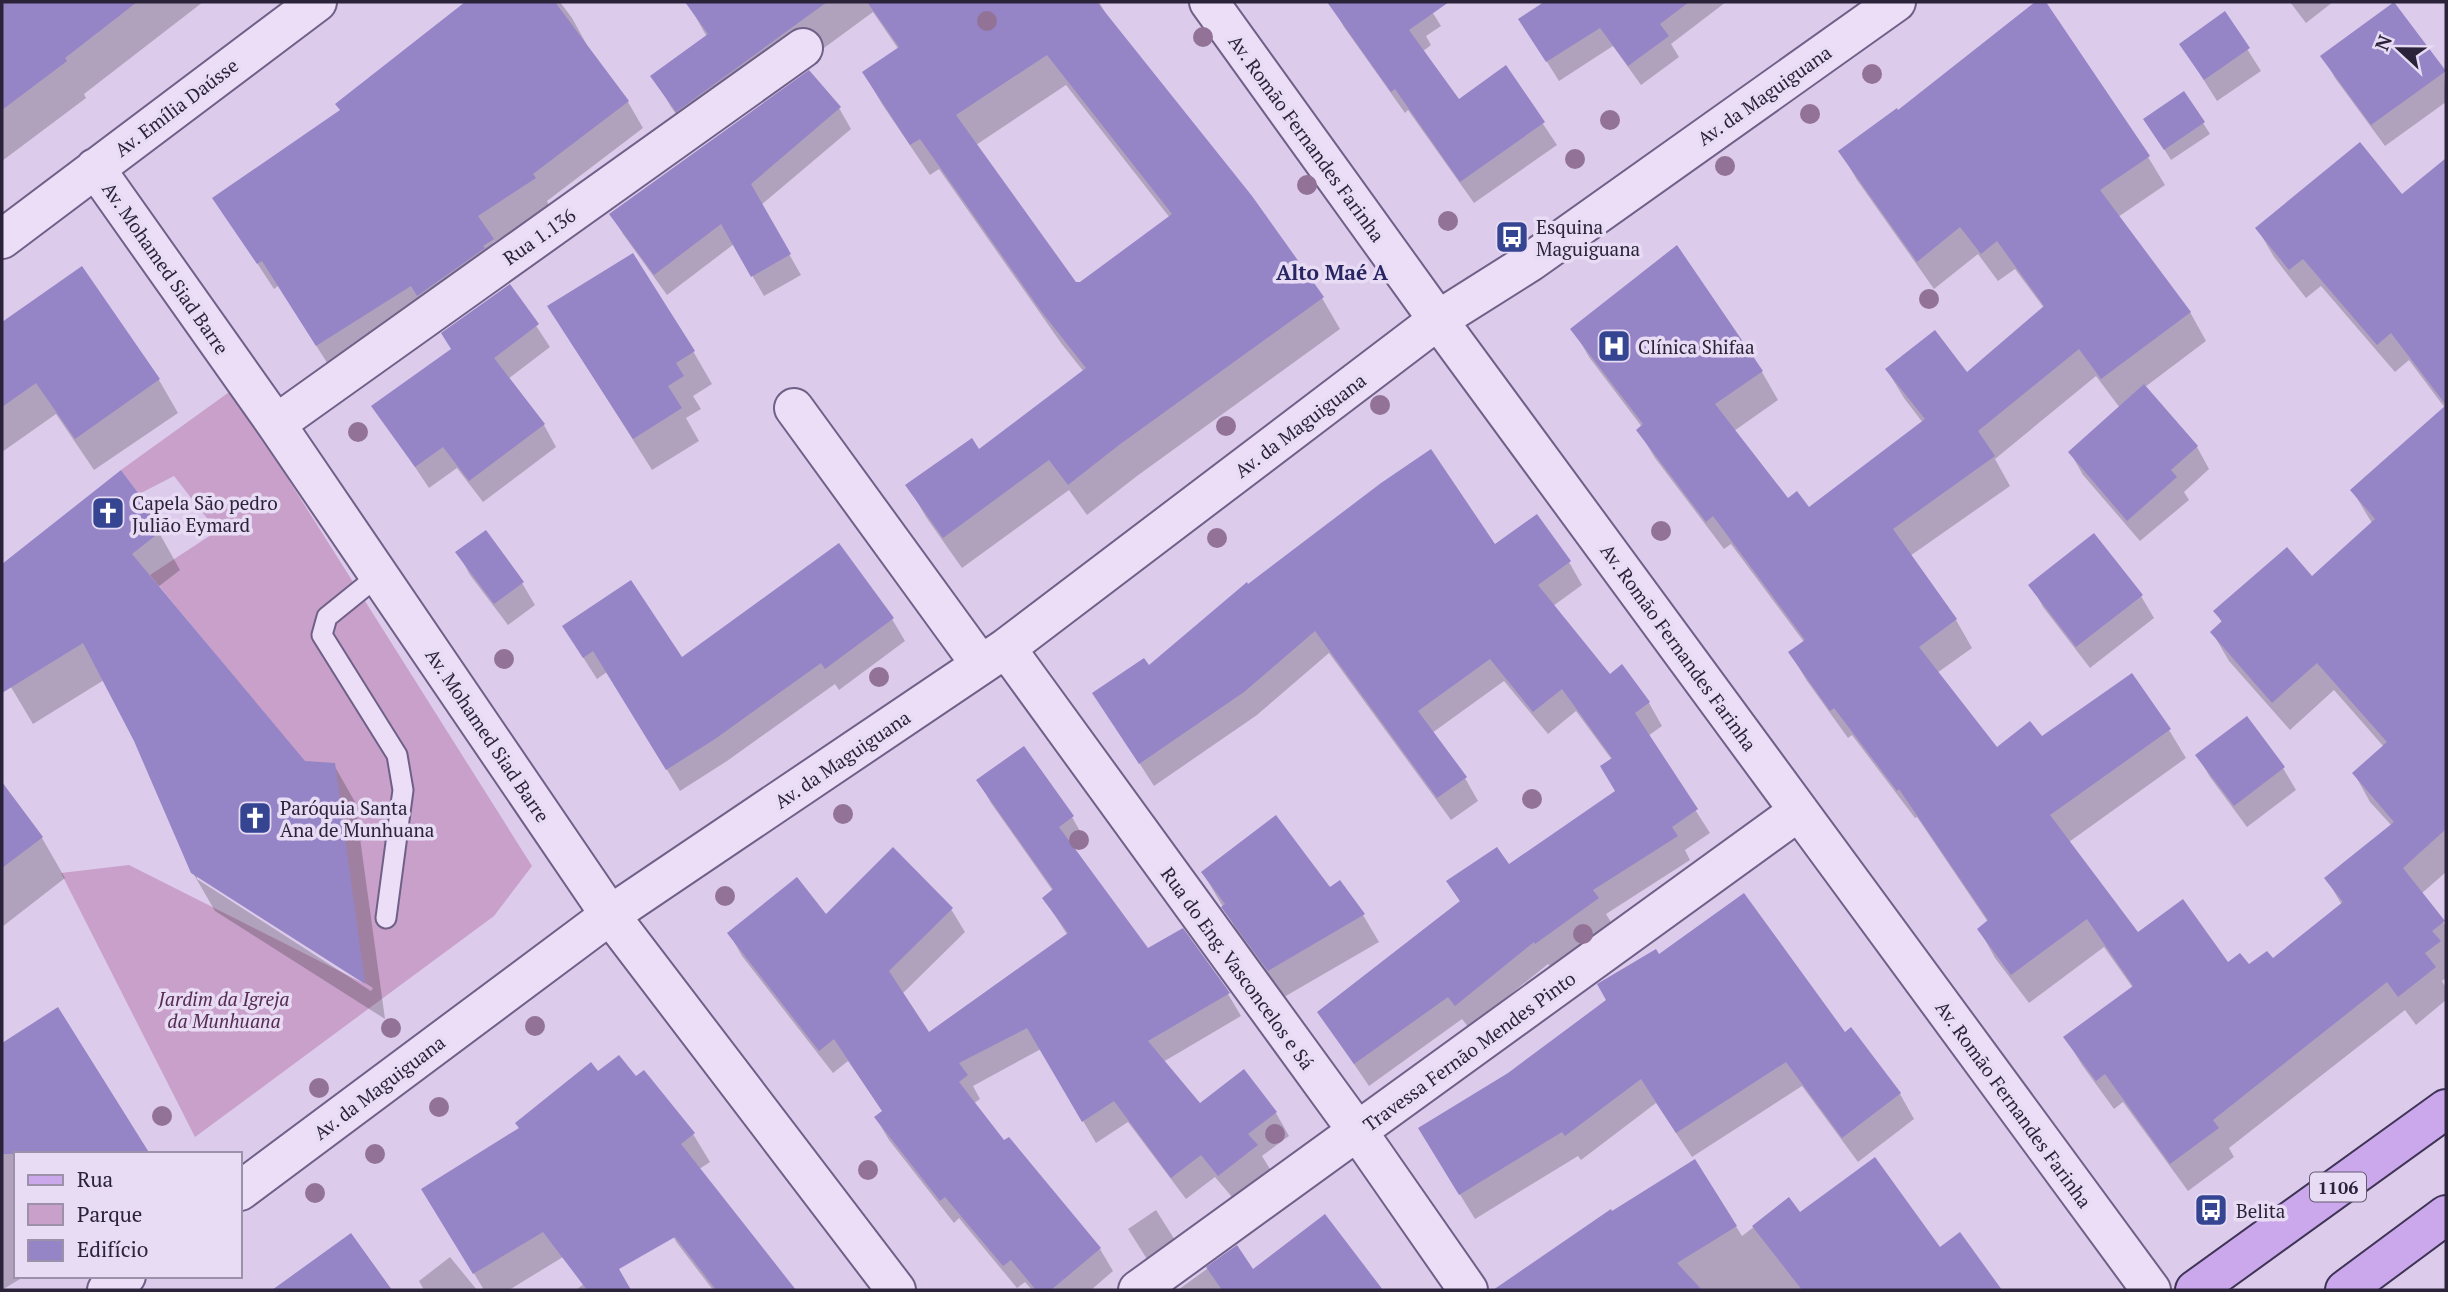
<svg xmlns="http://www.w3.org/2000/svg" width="2448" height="1292" viewBox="0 0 2448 1292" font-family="'PT Serif',serif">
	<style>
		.green { fill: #c8a0ca }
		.shadow { fill: #0003; fill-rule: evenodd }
		.building { fill: #9585c7; fill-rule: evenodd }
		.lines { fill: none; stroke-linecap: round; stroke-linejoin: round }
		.lane-casing { stroke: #6f6088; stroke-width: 23 }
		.street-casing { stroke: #6f6088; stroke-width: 42 }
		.primary-casing { stroke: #3e3456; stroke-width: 42 }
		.lane { stroke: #ecdef7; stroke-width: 19 }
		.street { stroke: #ecdef7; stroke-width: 38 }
		.primary { stroke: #cba8eb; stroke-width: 38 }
		.tree { fill: #927397 }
		.labels { text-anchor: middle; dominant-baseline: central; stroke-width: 7; stroke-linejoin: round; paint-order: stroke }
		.shield { fill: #e8dbf4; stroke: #635a72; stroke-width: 2 }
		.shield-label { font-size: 18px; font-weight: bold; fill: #2a233a }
		.street-label { font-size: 19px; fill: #2a233a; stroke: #e8dbf4 }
		.poi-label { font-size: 19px; fill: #2a233a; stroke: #e8dbf4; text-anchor: start }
		.park-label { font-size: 19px; font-style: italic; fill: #552b51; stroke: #e8dbf4 }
		.neighbourhood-label { font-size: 21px; font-weight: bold; fill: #282563; stroke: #e8dbf4 }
	</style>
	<rect width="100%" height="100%" fill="#ddcbec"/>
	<path class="green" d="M 232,390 L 532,866 L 494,916 L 195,1137 L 61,873 L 129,865 L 365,984 L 305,762 L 150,575 L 217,531 L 174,476 L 139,494 L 121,470 Z"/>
	<path class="shadow" d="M 2,2 L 203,2 L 84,94 L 86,98 L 2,161 Z
		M 468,2 L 560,2 L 572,18 L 587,45 L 586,46 L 628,102 L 643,128 L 547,201 L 549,206 L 493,243 L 507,267 L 333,372 L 278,286 L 274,289 L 215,199 L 341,111 L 425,34 Z
		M 693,2 L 1099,2 L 1112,24 L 1251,197 L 1322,298 L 1340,329 L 1137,476 L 1087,515 L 1069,490 L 962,568 L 926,517 L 908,486 L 979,451 L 1084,372 L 1061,343 L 939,169 L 930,175 L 882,104 L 864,73 L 899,50 L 873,12 L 696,142 L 671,107 L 653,76 L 707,37 L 689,5 ZM 1066,85 L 1170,218 L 1076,285 L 976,145 Z
		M 1336,2 L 1426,2 L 1441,26 L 1426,36 L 1431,45 L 1422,52 L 1459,101 L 1506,68 L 1557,145 L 1474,203 L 1408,110 L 1405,113 L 1344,27 L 1332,5 Z
		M 1547,2 L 1726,2 L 1671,44 L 1679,57 L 1641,85 L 1613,46 L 1559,81 L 1520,19 Z
		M 2038,2 L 2044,2 L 2148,157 L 2165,185 L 2118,217 L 2190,312 L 2206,341 L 2145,387 L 2197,447 L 2209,469 L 2184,492 L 2189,500 L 2140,541 L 2083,475 L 2070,452 L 2120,408 L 2096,376 L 1995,459 L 2010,486 L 1910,556 L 1956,620 L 1972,648 L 1937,673 L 1996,749 L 2041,739 L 2169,730 L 2186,758 L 2069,842 L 2138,934 L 2227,965 L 2249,967 L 2273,960 L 2342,905 L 2326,878 L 2392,826 L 2370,802 L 2354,773 L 2384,747 L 2334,690 L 2290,730 L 2229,661 L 2212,632 L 2222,623 L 2216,612 L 2312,579 L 2372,523 L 2352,490 L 2445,408 L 2409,360 L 2395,372 L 2321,286 L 2306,298 L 2274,257 L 2257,228 L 2402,196 L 2446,160 L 2446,872 L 2421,894 L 2446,926 L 2446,978 L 2442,981 L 2446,988 L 2446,1000 L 2416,1025 L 2405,1010 L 2229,1148 L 2234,1157 L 2188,1191 L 2123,1102 L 2114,1109 L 2082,1065 L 2065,1037 L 2133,988 L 2104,947 L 2029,1003 L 1995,958 L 1979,929 L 1988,922 L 1917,817 L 1915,818 L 1852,735 L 1848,738 L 1807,681 L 1790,653 L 1804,642 L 1731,544 L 1724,549 L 1655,458 L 1638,430 L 1642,427 L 1589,357 L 1573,329 L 1762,372 L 1778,400 L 1734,431 L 1787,501 L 1808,510 L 1923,423 L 1904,398 L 1887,370 L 1966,374 L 2044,308 L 2015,269 L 1998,281 L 1978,254 L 1934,289 L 1857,180 L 1840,151 L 1898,112 Z
		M 2290,2 L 2333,2 L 2306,23 Z
		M 2225,14 L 2261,71 L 2217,101 L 2181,44 Z
		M 2323,56 L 2444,72 L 2446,102 L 2385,146 L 2335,78 Z
		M 809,73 L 839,108 L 851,129 L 761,205 L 801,275 L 764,296 L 734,244 L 667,295 L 623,234 L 611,214 Z
		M 2184,93 L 2210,134 L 2171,160 L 2152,130 Z
		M 82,268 L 159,380 L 178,413 L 94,470 L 56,414 L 2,452 L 2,324 Z
		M 510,286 L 550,347 L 508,379 L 544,425 L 556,447 L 483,502 L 457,468 L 429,488 L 374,406 L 453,350 Z
		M 549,307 L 693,351 L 712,384 L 693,396 L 701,409 L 686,418 L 699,441 L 652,470 Z
		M 121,473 L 138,495 L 180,570 L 158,587 L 304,763 L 334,765 L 355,802 L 385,1019 L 215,911 L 193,873 L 135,740 L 104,680 L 33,724 L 2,672 L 2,566 ZM 197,875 L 373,988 L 371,991 L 197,879 Z
		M 1495,546 L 1569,562 L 1582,585 L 1553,606 L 1610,676 L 1649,703 L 1662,726 L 1648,736 L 1710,833 L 1685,850 L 1690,860 L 1606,914 L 1611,922 L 1550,966 L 1548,964 L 1469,1028 L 1462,1019 L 1369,1086 L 1319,1013 L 1461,903 L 1448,882 L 1508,867 L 1617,792 L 1612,760 L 1576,711 L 1548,734 L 1504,681 L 1432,733 L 1465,778 L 1478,801 L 1451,820 L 1329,653 L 1257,715 L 1154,786 L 1095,694 L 1149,667 L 1248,586 Z
		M 458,553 L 522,583 L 535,605 L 508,625 L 470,575 Z
		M 2031,585 L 2141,596 L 2154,618 L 2090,668 L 2043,607 Z
		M 892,619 L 905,641 L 839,690 L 835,684 L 727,761 L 680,791 L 607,672 L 597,679 L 577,648 L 681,659 Z
		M 2197,755 L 2283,768 L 2296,790 L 2247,827 L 2210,777 Z
		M 978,780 L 1072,817 L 1085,840 L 1073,849 L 1148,950 L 1228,994 L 1241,1016 L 1163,1062 L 1200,1105 L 1276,1113 L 1289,1136 L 1262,1156 L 1270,1169 L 1232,1197 L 1215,1177 L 1186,1199 L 1128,1122 L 1096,1143 L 1041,1049 L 973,1086 L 980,1099 L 973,1104 L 1004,1143 L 1100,1249 L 1113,1271 L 1091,1290 L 1032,1290 L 1025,1282 L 1017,1288 L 959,1218 L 954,1223 L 889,1140 L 876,1118 L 883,1112 L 848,1061 L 833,1073 L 742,956 L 729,933 L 826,917 L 951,909 L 965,932 L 902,994 L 929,1034 L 1068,936 L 1044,898 L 1053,891 L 991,803 Z
		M 2,785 L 42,838 L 65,878 L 2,927 Z
		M 1203,873 L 1330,890 L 1363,915 L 1379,942 L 1284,997 L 1239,934 Z
		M 1659,957 L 1845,1034 L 1851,1029 L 1900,1094 L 1914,1119 L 1858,1162 L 1802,1086 L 1692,1157 L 1656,1103 L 1581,1160 L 1578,1156 L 1475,1219 L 1435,1154 L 1509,1074 L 1609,1001 Z
		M 58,1010 L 16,1154 L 16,1276 L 25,1276 L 2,1290 L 2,1045 Z
		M 598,1074 L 635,1078 L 693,1134 L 710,1162 L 599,1235 L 509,1290 L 484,1290 L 440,1217 L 521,1129 Z
		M 1695,1161 L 1742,1236 L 1789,1200 L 1800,1215 L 1940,1249 L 1960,1235 L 2000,1290 L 1535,1290 L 1524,1271 Z
		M 1156,1210 L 1180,1248 L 1152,1267 L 1128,1229 Z
		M 1324,1216 L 1380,1290 L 1178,1290 L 1237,1247 L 1253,1271 Z
		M 664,1221 L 785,1279 L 791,1290 L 713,1290 L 677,1243 Z
		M 350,1236 L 390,1290 L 275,1290 Z
		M 450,1257 L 477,1290 L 424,1290 L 419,1281 Z
		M 613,1261 L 630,1290 L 576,1290 Z"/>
	<path class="building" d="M 2,2 L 137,2 L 65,58 L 67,61 L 2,110 Z
		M 465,2 L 555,2 L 629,101 L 533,174 L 536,178 L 478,216 L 494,239 L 483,246 L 485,248 L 417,296 L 411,286 L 316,346 L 262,261 L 257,264 L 212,198 L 340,110 L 335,104 Z
		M 685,2 L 827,2 L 676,112 L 650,76 L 708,34 Z
		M 867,2 L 1097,2 L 1252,196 L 1324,297 L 1119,445 L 1068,485 L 1049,460 L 943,538 L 905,485 L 972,438 L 979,449 L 1086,368 L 1041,311 L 920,139 L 910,145 L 862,72 L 899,47 ZM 1047,55 L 1172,214 L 1080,282 L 1076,282 L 956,115 Z
		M 1327,2 L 1449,2 L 1409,30 L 1459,99 L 1506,65 L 1545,122 L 1460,182 L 1395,89 L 1391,92 Z
		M 1544,2 L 1689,2 L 1660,24 L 1669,36 L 1628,66 L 1600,28 L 1546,62 L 1518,19 Z
		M 2035,2 L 2046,2 L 2150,156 L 2100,190 L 2191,312 L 2101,379 L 2079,349 L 1978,431 L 1995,456 L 1893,529 L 1957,619 L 1919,647 L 1997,747 L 2030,721 L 2042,736 L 2132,673 L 2171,729 L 2050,815 L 2138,932 L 2183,899 L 2228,962 L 2240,953 L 2249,964 L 2267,951 L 2273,958 L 2343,902 L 2324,878 L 2394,822 L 2352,773 L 2387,742 L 2317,663 L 2272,703 L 2210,632 L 2222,621 L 2213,611 L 2287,547 L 2312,576 L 2375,519 L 2350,490 L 2446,405 L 2391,333 L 2377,345 L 2303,259 L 2289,270 L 2255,228 L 2360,142 L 2402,194 L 2446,158 L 2446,829 L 2403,868 L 2445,921 L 2432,931 L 2441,941 L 2425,953 L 2436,967 L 2398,997 L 2387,982 L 2213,1120 L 2219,1128 L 2170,1164 L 2105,1074 L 2096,1081 L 2063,1037 L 2133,986 L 2087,919 L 2011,975 L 1977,929 L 1988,920 L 1899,789 L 1897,791 L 1834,708 L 1830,711 L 1788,652 L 1805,640 L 1713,516 L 1706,522 L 1636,430 L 1643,424 L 1570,329 L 1677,245 L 1763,371 L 1715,404 L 1788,498 L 1797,491 L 1809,507 L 1925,419 L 1885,369 L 1935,330 L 1967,372 L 2044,306 L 1997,241 L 1981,254 L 1960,227 L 1917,262 L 1838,151 L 1897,108 L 1898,110 Z
		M 2394,2 L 2446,71 L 2371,125 L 2320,56 Z
		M 2225,11 L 2250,48 L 2204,80 L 2179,44 Z
		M 809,70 L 841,107 L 751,184 L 791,254 L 751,277 L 721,224 L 654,275 L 609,214 Z
		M 2184,91 L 2205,122 L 2164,150 L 2143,119 Z
		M 633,253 L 695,351 L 676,363 L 684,376 L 668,386 L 682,408 L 633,439 L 547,306 Z
		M 82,266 L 160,379 L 75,439 L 36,383 L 2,407 L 2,322 Z
		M 510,284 L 539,324 L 494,358 L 545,424 L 469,481 L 443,447 L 415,467 L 371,406 L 451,349 L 441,333 Z
		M 2144,384 L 2198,446 L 2171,470 L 2177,477 L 2127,521 L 2068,452 Z
		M 1431,449 L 1495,544 L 1537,514 L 1571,561 L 1538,585 L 1610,674 L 1622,664 L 1650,702 L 1635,713 L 1698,809 L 1672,827 L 1678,836 L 1593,890 L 1599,898 L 1535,944 L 1534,942 L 1455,1006 L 1448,997 L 1354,1064 L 1317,1012 L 1460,901 L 1446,881 L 1497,847 L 1509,864 L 1615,791 L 1600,766 L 1612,758 L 1562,689 L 1533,712 L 1490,659 L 1418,711 L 1467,777 L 1437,798 L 1315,631 L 1244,692 L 1139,764 L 1092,693 L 1144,658 L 1149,665 L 1247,582 L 1248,584 L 1381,483 Z
		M 121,470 L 139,494 L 160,532 L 132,554 L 305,761 L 335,763 L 365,984 L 191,873 L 134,741 L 83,643 L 2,693 L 2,564 Z
		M 486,530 L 524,582 L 494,604 L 455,552 Z
		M 2094,533 L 2143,595 L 2076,647 L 2028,585 Z
		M 839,543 L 894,618 L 825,669 L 821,663 L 715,739 L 666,770 L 593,651 L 583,658 L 562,626 L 631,580 L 682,657 Z
		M 2247,716 L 2285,767 L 2234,806 L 2195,755 Z
		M 1024,746 L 1074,816 L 1059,827 L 1148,948 L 1183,928 L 1230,993 L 1148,1041 L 1200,1103 L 1244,1069 L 1277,1112 L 1248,1134 L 1258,1145 L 1218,1176 L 1201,1155 L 1171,1178 L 1114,1101 L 1082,1122 L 1027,1028 L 959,1063 L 968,1075 L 959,1082 L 1004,1140 L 1009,1137 L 1101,1248 L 1051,1290 L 1036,1290 L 1011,1260 L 1003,1266 L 945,1197 L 940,1201 L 874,1117 L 882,1111 L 834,1039 L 819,1051 L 727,933 L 797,877 L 826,914 L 893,847 L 953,908 L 889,971 L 929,1032 L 1068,933 L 1042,898 L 1053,889 L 976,780 Z
		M 2,782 L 43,837 L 2,868 Z
		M 1276,815 L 1330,887 L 1340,880 L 1365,914 L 1268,971 L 1221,907 L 1225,904 L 1201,872 Z
		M 1744,893 L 1845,1032 L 1851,1027 L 1901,1093 L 1842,1138 L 1786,1062 L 1676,1133 L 1641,1079 L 1565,1136 L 1562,1132 L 1459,1195 L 1418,1128 L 1508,1073 L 1606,1000 L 1597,984 L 1656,949 L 1659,954 Z
		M 58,1007 L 150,1154 L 2,1154 L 2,1043 Z
		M 619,1055 L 636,1076 L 644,1070 L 695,1133 L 681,1144 L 796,1290 L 716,1290 L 675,1237 L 619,1269 L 631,1290 L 587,1290 L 543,1232 L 473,1274 L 421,1189 L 519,1128 L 515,1123 L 591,1062 L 598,1071 Z
		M 1875,1157 L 1940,1247 L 1960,1232 L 2002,1290 L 1802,1290 L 1752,1226 L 1789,1197 L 1800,1212 Z
		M 1695,1159 L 1737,1226 L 1677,1263 L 1702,1290 L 1493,1290 L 1611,1209 L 1612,1211 Z
		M 1325,1214 L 1383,1290 L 1222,1290 L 1206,1267 L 1237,1245 L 1253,1269 Z
		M 351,1233 L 392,1290 L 272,1290 Z"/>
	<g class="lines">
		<defs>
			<path id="lane" d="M 379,575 L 327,617 L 322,635 L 397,755 L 403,790 L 386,918"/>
			<path id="street" d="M 1209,2 L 1438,320 L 2151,1290
				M 95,168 L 276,424 L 610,915 L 896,1290
				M 2,239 L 317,2
				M 794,408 L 981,665
				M 276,424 L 803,48
				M 1006,648 L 1358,1132 L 1468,1290
				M 240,1191 L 610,915 L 1006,648 L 1438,320 L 1530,262 L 1896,2
				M 107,1290 L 126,1276
				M 1138,1290 L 1799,811"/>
			<path id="primary" d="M 2195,1290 L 2446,1109
				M 2345,1290 L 2446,1215"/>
		</defs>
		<use href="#lane" class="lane-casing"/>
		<use href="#street" class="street-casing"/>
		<use href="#primary" class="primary-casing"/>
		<use href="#lane" class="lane"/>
		<use href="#street" class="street"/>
		<use href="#primary" class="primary"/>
	</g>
	<g class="tree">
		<circle cx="987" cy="21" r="10"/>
		<circle cx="1203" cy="37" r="10"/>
		<circle cx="1872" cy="74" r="10"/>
		<circle cx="1810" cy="114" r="10"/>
		<circle cx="1610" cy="120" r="10"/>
		<circle cx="1575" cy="159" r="10"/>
		<circle cx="1725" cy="166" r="10"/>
		<circle cx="1307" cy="185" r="10"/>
		<circle cx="1448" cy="221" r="10"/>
		<circle cx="1929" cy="299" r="10"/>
		<circle cx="1380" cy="405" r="10"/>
		<circle cx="1226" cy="426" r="10"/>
		<circle cx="358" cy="432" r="10"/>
		<circle cx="1661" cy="531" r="10"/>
		<circle cx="1217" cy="538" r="10"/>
		<circle cx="504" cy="659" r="10"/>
		<circle cx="879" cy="677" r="10"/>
		<circle cx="1532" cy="799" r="10"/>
		<circle cx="843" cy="814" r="10"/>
		<circle cx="1079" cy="840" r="10"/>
		<circle cx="725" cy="896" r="10"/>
		<circle cx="1583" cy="934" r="10"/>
		<circle cx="535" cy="1026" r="10"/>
		<circle cx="391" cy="1028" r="10"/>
		<circle cx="319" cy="1088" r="10"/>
		<circle cx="439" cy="1107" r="10"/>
		<circle cx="162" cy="1116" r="10"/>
		<circle cx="1275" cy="1134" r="10"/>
		<circle cx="375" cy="1154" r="10"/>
		<circle cx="868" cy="1170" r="10"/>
		<circle cx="315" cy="1193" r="10"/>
	</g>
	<defs>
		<symbol id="bus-square" viewBox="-11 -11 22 22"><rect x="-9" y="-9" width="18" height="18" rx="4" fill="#354592" stroke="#e8dbf4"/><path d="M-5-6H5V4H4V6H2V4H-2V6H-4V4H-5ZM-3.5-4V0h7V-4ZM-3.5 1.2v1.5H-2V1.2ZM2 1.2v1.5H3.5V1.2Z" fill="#fff"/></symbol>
		<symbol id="hospital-square" viewBox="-11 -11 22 22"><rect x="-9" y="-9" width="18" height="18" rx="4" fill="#354592" stroke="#e8dbf4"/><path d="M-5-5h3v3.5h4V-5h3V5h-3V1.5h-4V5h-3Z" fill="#fff"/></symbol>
		<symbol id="church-square" viewBox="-11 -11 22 22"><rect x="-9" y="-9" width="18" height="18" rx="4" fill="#354592" stroke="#e8dbf4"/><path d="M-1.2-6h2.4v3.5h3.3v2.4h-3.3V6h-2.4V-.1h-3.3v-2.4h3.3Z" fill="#fff"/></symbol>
	</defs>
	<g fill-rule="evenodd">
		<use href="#bus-square" x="1493" y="218" width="38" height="38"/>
		<use href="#hospital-square" x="1595" y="327" width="38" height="38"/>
		<use href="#church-square" x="89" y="494" width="38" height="38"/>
		<use href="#church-square" x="236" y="799" width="38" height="38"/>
		<use href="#bus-square" x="2192" y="1191" width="38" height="38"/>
	</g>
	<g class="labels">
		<rect class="shield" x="2310" y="1172.5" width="56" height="29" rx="5"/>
		<g class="shield-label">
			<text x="2338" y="1187">1106</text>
		</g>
		<g class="street-label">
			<text transform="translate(1764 95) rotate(-35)">Av. da Maguiguana</text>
			<text transform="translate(176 107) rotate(-37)">Av. Emília Daússe</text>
			<text transform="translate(1307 138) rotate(54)">Av. Romão Fernandes Farinha</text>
			<text transform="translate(539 236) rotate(-35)">Rua 1.136</text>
			<text transform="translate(166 268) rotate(55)">Av. Mohamed Siad Barre</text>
			<text transform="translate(1300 425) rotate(-37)">Av. da Maguiguana</text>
			<text transform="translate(1679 647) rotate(54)">Av. Romão Fernandes Farinha</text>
			<text transform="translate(488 735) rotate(56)">Av. Mohamed Siad Barre</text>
			<text transform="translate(842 759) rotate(-34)">Av. da Maguiguana</text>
			<text transform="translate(1238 968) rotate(54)">Rua do Eng. Vasconcelos e Sá</text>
			<text transform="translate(1469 1051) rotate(-36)">Travessa Fernão Mendes Pinto</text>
			<text transform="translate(379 1087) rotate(-37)">Av. da Maguiguana</text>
			<text transform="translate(2014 1104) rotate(54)">Av. Romão Fernandes Farinha</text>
		</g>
		<g class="poi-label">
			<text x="1536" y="226">Esquina<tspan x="1536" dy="22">Maguiguana</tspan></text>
			<text x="1638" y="346">Clínica Shifaa</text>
			<text x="132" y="502">Capela São pedro<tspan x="132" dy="22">Julião Eymard</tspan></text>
			<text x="280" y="807">Paróquia Santa<tspan x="280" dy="22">Ana de Munhuana</tspan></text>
			<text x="2236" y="1210">Belita</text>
		</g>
		<g class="park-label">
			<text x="224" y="998">Jardim da Igreja<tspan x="224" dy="22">da Munhuana</tspan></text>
		</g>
		<g class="neighbourhood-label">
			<text x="1332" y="272">Alto Maé A</text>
		</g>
	</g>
	<rect width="2448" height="1292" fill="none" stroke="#2a233a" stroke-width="7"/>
	<rect x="14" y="1152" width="228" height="126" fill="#e8dbf4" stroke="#9c91aa" stroke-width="2"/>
	<rect x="28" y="1175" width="35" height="10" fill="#cba8eb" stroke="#9c91aa" stroke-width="2"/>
	<text x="77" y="1187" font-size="21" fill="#2a233a">Rua</text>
	<rect x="28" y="1204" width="35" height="21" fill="#c8a0ca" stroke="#9c91aa" stroke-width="2"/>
	<text x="77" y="1222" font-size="21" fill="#2a233a">Parque</text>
	<rect x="28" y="1240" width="35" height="21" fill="#9585c7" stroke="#9c91aa" stroke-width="2"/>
	<text x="77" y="1257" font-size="21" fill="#2a233a">Edifício</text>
	<g transform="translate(2399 49) rotate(292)" stroke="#e8dbf4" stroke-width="5" paint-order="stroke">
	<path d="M0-5L12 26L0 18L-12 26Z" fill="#2a233a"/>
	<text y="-10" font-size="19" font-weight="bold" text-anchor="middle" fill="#2a233a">N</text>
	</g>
</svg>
